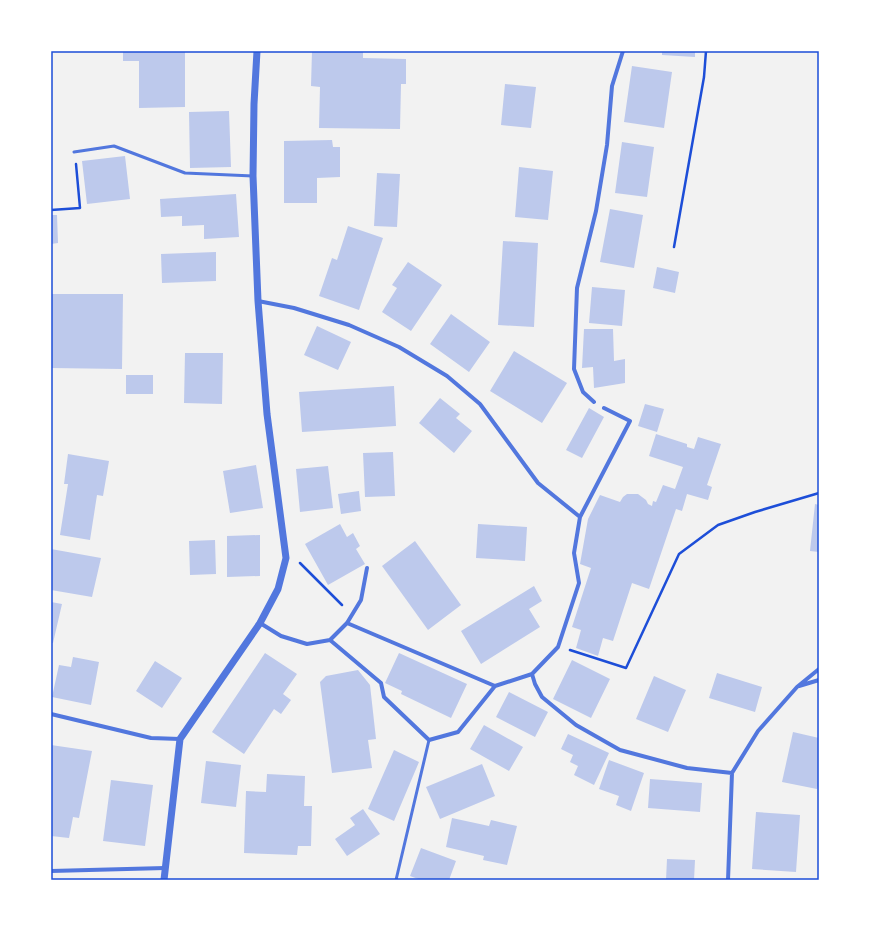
<svg xmlns="http://www.w3.org/2000/svg" width="870" height="931" viewBox="0 0 870 931" font-family="'PT Sans Narrow',sans-serif">
	<style>
		.building { fill: #bdc9ec }
		.lines { fill: none; stroke-linecap: round; stroke-linejoin: round }
		.path { stroke: #1d4ed8; stroke-width: 2.5 }
		.service { stroke: #5277de; stroke-width: 3 }
		.minor { stroke: #5277de; stroke-width: 4 }
		.tertiary { stroke: #5277de; stroke-width: 7 }
		.neatline { fill: none; stroke: #1d4ed8; stroke-width: 1.5 }
	</style>
	<rect width="100%" height="100%" fill="#f2f2f2"/>
	<path class="building" d="M 123,51 L 185,51 L 185,107 L 139,108 L 139,61 L 123,61 Z
		M 312,51 L 363,52 L 363,58 L 406,59 L 406,84 L 401,84 L 400,129 L 319,128 L 320,87 L 311,86 Z
		M 662,51 L 695,51 L 695,57 L 662,55 Z
		M 632,66 L 672,72 L 664,128 L 624,122 Z
		M 505,84 L 536,87 L 531,128 L 501,125 Z
		M 229,111 L 231,167 L 190,168 L 189,112 Z
		M 332,140 L 333,147 L 340,147 L 340,177 L 317,178 L 317,203 L 284,203 L 284,141 Z
		M 622,142 L 654,147 L 647,197 L 615,193 Z
		M 125,156 L 130,199 L 87,204 L 82,161 Z
		M 519,167 L 553,171 L 548,220 L 515,217 Z
		M 377,173 L 400,174 L 397,227 L 374,226 Z
		M 236,194 L 239,237 L 204,239 L 204,225 L 182,226 L 182,216 L 161,217 L 160,199 Z
		M 610,209 L 643,215 L 634,268 L 600,262 Z
		M 51,215 L 57,215 L 58,243 L 51,244 Z
		M 348,226 L 383,238 L 359,310 L 319,296 L 332,258 L 337,260 Z
		M 503,241 L 538,243 L 534,327 L 498,325 Z
		M 216,252 L 216,281 L 162,283 L 161,254 Z
		M 408,262 L 442,285 L 411,331 L 382,312 L 397,288 L 392,285 Z
		M 657,267 L 679,272 L 675,293 L 653,288 Z
		M 592,287 L 625,290 L 622,326 L 589,323 Z
		M 51,294 L 123,294 L 122,369 L 51,368 Z
		M 451,314 L 490,342 L 469,372 L 430,344 Z
		M 317,326 L 351,342 L 338,370 L 304,355 Z
		M 584,329 L 613,329 L 614,361 L 625,359 L 625,383 L 594,388 L 593,367 L 582,368 Z
		M 514,351 L 567,383 L 542,423 L 490,391 Z
		M 185,353 L 223,353 L 222,404 L 184,403 Z
		M 126,375 L 153,375 L 153,394 L 126,394 Z
		M 394,386 L 396,426 L 302,432 L 299,392 Z
		M 440,398 L 460,414 L 456,418 L 472,431 L 454,453 L 419,423 Z
		M 645,404 L 664,409 L 657,432 L 638,426 Z
		M 589,408 L 604,417 L 582,458 L 566,450 Z
		M 656,434 L 687,444 L 687,447 L 694,449 L 698,437 L 721,444 L 707,485 L 712,487 L 708,500 L 687,494 L 682,511 L 676,509 L 649,589 L 632,583 L 613,641 L 603,638 L 598,656 L 576,648 L 581,630 L 572,627 L 591,568 L 580,564 L 588,519 L 600,495 L 620,502 L 623,497 L 627,494 L 638,494 L 646,500 L 648,504 L 652,506 L 653,501 L 656,502 L 663,485 L 675,489 L 683,467 L 649,456 Z
		M 393,452 L 395,496 L 365,497 L 363,453 Z
		M 68,454 L 109,461 L 103,496 L 97,495 L 90,540 L 60,535 L 68,484 L 64,484 Z
		M 256,465 L 263,508 L 230,513 L 223,471 Z
		M 328,466 L 333,508 L 300,512 L 296,469 Z
		M 359,491 L 361,511 L 341,514 L 338,494 Z
		M 815,504 L 819,505 L 819,552 L 810,551 Z
		M 340,524 L 347,537 L 353,533 L 360,546 L 356,549 L 365,564 L 328,585 L 305,544 Z
		M 478,524 L 527,527 L 525,561 L 476,558 Z
		M 260,535 L 260,576 L 227,577 L 227,536 Z
		M 215,540 L 216,574 L 190,575 L 189,541 Z
		M 415,541 L 461,605 L 428,630 L 382,566 Z
		M 51,549 L 101,558 L 92,597 L 51,590 Z
		M 534,586 L 542,601 L 529,609 L 540,627 L 481,664 L 461,631 Z
		M 51,602 L 62,604 L 53,643 L 51,643 Z
		M 265,653 L 297,674 L 283,694 L 291,700 L 281,714 L 274,709 L 244,754 L 212,732 Z
		M 399,653 L 467,684 L 451,718 L 401,694 L 402,691 L 385,683 Z
		M 73,657 L 99,662 L 91,705 L 52,697 L 59,665 L 71,667 Z
		M 572,660 L 610,679 L 591,718 L 553,699 Z
		M 155,661 L 182,678 L 162,708 L 136,691 Z
		M 358,670 L 370,685 L 376,739 L 368,740 L 372,768 L 332,773 L 320,682 L 326,676 Z
		M 717,673 L 762,687 L 755,712 L 709,698 Z
		M 654,676 L 686,690 L 668,732 L 636,719 Z
		M 509,692 L 548,712 L 535,737 L 496,717 Z
		M 484,725 L 523,747 L 509,771 L 470,749 Z
		M 793,732 L 819,738 L 819,782 L 817,789 L 782,782 Z
		M 568,734 L 609,753 L 594,785 L 574,775 L 578,766 L 570,762 L 573,755 L 561,749 Z
		M 51,745 L 92,751 L 79,818 L 73,817 L 69,838 L 51,836 Z
		M 394,750 L 419,762 L 394,821 L 368,809 Z
		M 609,760 L 644,773 L 631,811 L 616,805 L 619,796 L 599,789 Z
		M 206,761 L 241,765 L 236,807 L 201,803 Z
		M 482,764 L 495,796 L 440,819 L 426,787 Z
		M 267,774 L 305,776 L 304,806 L 312,806 L 311,846 L 298,846 L 297,855 L 244,853 L 246,791 L 266,792 Z
		M 650,779 L 702,783 L 700,812 L 648,808 Z
		M 111,780 L 153,785 L 145,846 L 103,841 Z
		M 363,809 L 380,834 L 347,856 L 335,839 L 355,825 L 350,818 Z
		M 756,812 L 800,815 L 796,872 L 752,869 Z
		M 452,818 L 489,826 L 491,820 L 517,826 L 507,865 L 483,860 L 484,856 L 446,847 Z
		M 421,848 L 456,861 L 449,880 L 421,880 L 410,876 Z
		M 667,859 L 695,860 L 694,880 L 666,880 Z"/>
	<g class="lines">
		<path class="path" d="M 51,210 L 80,208 L 76,164
			M 674,247 L 704,77 L 706,51
			M 300,563 L 342,605
			M 570,650 L 626,668 L 679,554 L 718,525 L 755,512 L 819,493"/>
		<path class="service" d="M 74,152 L 114,146 L 185,173 L 253,176
			M 396,880 L 429,740"/>
		<path class="minor" d="M 258,301 L 294,308 L 349,325 L 399,347 L 447,376 L 480,404 L 538,483 L 580,517
			M 594,402 L 583,392 L 574,369 L 577,288 L 596,211 L 607,145 L 612,86 L 623,51
			M 260,623 L 281,636 L 307,644 L 330,640 L 347,623 L 361,600 L 367,568
			M 347,623 L 495,686 L 532,674 L 558,647 L 579,583 L 574,553 L 580,517 L 630,421 L 604,408
			M 330,640 L 381,683 L 384,697 L 429,740 L 458,732 L 495,686
			M 532,674 L 535,684 L 542,697 L 576,725 L 620,750 L 687,768 L 732,773
			M 799,686 L 819,680
			M 51,714 L 151,738 L 180,739
			M 51,871 L 165,868
			M 728,880 L 732,773 L 758,731 L 797,687 L 819,669"/>
		<path class="tertiary" d="M 164,880 L 180,739 L 260,623 L 278,589 L 286,558 L 267,414 L 258,301 L 253,176 L 254,104 L 257,51"/>
	</g>
	<rect width="870" height="931" fill="none" stroke="#ffffff" stroke-width="104"/>
	<rect x="52" y="52" width="766" height="827" class="neatline"/>
</svg>
